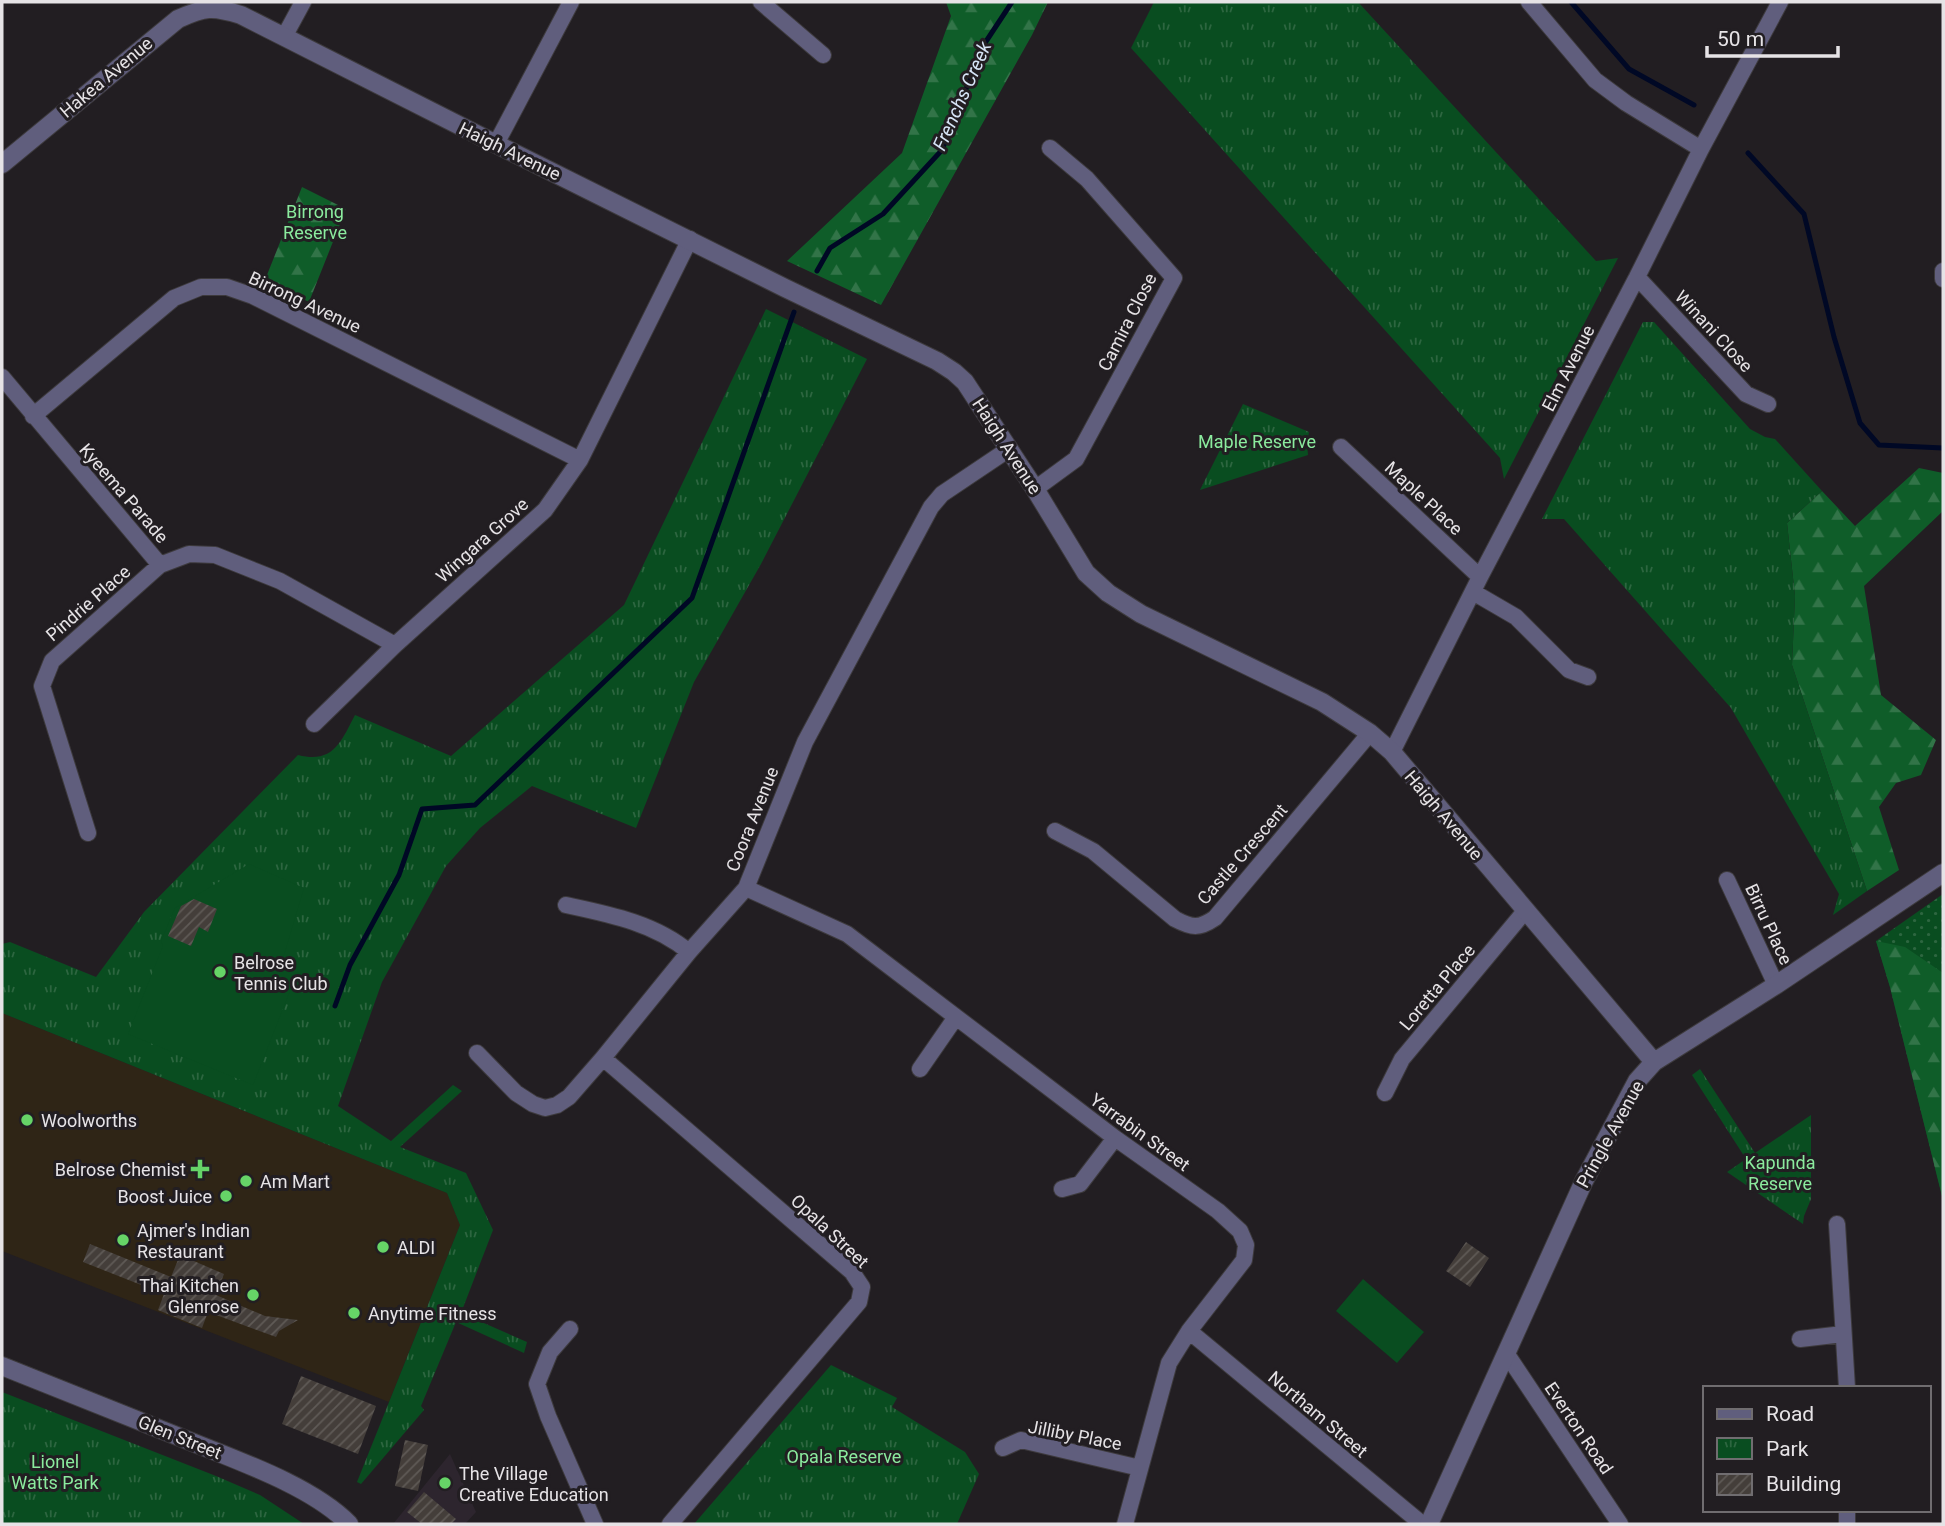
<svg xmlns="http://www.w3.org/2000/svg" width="1945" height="1526" viewBox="0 0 1945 1526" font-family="Roboto,sans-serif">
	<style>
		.commercial { fill: #2f2516 }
		.built { fill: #2d252e }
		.grass { fill: url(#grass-dots) }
		.forest { fill: url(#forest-firs) }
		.park { fill: url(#park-tufts) }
		.garden { fill: #094d20 }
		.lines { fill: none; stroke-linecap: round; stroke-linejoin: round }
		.stream { stroke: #000825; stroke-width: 5 }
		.building { fill: url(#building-hatch) }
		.minor-casing { stroke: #3d3a3d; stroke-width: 18 }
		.tertiary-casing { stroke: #3d3a3d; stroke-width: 20 }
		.minor { stroke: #605e7d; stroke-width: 16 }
		.tertiary { stroke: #605e7d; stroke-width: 18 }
		.poi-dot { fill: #66d467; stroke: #221e22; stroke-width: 2.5 }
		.labels { text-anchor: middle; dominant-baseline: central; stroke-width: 6; stroke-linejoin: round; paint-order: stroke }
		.street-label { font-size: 18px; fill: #e6e3e6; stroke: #221e22 }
		.park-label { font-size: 18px; fill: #8beb9e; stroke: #221e22 }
		.poi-label { font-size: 18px; fill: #e6e3e6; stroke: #221e22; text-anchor: start }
		.water-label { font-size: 19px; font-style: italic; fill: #d7e5f7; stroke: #221e22 }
	</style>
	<defs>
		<pattern id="grass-dots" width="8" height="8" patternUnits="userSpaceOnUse" patternTransform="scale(1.75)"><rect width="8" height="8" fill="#094d20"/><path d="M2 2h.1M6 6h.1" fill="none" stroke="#2d6640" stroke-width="1.8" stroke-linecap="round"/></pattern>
		<pattern id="forest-firs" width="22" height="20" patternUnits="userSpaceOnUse" patternTransform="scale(1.75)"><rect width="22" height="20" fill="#0f5d29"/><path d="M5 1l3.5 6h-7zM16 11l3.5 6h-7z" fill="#327448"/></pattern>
		<pattern id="park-tufts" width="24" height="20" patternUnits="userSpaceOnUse" patternTransform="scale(1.75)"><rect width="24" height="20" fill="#094d20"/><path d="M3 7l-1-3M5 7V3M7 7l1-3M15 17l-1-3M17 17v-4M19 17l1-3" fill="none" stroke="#2d6640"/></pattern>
		<pattern id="building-hatch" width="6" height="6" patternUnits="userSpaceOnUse" patternTransform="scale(1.75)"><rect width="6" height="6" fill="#443e3a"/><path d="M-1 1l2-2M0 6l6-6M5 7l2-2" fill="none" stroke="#5f5a56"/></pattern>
	</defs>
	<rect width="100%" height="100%" fill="#221e22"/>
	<path class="commercial" d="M 2,1013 L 447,1193 L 460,1225 L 389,1402 L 2,1251 Z"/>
	<path class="built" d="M 450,1454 L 476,1512 L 465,1524 L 393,1524 Z"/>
	<path class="grass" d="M 1943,894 L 1943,1200 L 1890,987 L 1876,941 Z"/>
	<path class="forest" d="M 946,2 L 1048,2 L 1032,35 L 881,305 L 787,261 L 902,153 L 951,16 Z
		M 302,187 L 346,209 L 309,302 L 265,280 Z
		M 1919,468 L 1943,473 L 1943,511 L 1864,586 L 1881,695 L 1936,740 L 1921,775 L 1896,783 L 1879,807 L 1899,870 L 1867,891 L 1792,665 L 1795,596 L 1787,523 L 1822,491 L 1855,526 Z
		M 1876,941 L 1905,947 L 1943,973 L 1943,1200 L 1890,987 Z"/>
	<path class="park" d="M 1154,2 L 1358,2 L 1596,261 L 1618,258 L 1504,479 L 1500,458 L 1131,48 Z
		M 766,309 L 867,359 L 761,564 L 694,682 L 636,828 L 532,786 L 480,828 L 446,866 L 382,982 L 338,1106 L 391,1141 L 453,1085 L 462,1091 L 400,1147 L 466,1173 L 493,1230 L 461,1313 L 527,1342 L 524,1353 L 456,1322 L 421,1406 L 424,1410 L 361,1484 L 357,1482 L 460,1225 L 447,1193 L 2,1013 L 2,944 L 10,942 L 96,977 L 144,912 L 298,755 C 333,764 341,742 355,715 L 451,756 L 624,605 Z
		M 1643,322 L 1654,322 L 1750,429 L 1765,437 L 1775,439 L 1822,491 L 1787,523 L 1795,596 L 1792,665 L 1867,891 L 1833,915 L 1839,894 L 1731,708 L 1564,519 L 1542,519 Z
		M 1243,404 L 1309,432 L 1307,444 L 1308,455 L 1200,490 Z
		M 1700,1069 L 1755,1153 L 1811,1115 L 1811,1199 L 1804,1216 L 1803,1224 L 1727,1172 L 1746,1159 L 1692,1075 Z
		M 831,1365 L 897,1398 L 892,1407 L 965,1452 L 979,1474 L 957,1524 L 694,1524 Z
		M 2,1392 L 216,1476 L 260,1495 L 304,1524 L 2,1524 Z"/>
	<path class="garden" d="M 249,864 L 304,888 L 281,965 L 295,978 L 253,1085 L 128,1034 L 163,946 L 161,941 L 175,908 Z
		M 1363,1279 L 1424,1332 L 1397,1363 L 1336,1311 Z"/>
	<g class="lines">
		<path class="stream" d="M 1571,2 L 1629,69 L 1694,105
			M 1748,153 L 1804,214 L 1834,337 L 1860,423 L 1879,445 L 1943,448
			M 817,271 L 830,248 L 883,214 L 942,150 L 983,46 L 1012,2
			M 335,1006 L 350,965 L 399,875 L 422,809 L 475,805 L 692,598 L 794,312"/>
	</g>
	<path class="building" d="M 194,899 L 217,909 L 208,932 L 199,927 L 191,946 L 168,936 L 181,906 Z
		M 1466,1242 L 1489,1258 L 1470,1287 L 1446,1271 Z
		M 90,1244 L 171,1277 L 180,1255 L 224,1274 L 216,1295 L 265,1316 L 298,1320 L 279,1331 L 276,1337 L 208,1312 L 202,1328 L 158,1310 L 164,1294 L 83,1262 Z
		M 301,1376 L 376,1406 L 358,1454 L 282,1424 Z
		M 405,1440 L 428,1445 L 418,1491 L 395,1486 Z
		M 424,1492 L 456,1519 L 451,1524 L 422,1524 L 407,1512 Z"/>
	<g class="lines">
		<defs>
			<path id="minor" d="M 761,2 L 823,55
				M 1529,2 L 1595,80 L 1626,103 L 1701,149
				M 284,37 L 303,2
				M 496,144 L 571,2
				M 1943,271 L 1943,279
				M 1637,277 L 1746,394 L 1768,404
				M 2,377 L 160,565 L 189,554 L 215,555 L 280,581 L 395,645
				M 33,416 L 174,298 L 201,287 L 227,287 L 253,296 L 580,460
				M 1341,447 L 1480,577
				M 1035,489 L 1076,459 L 1174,278 L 1087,179 L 1050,148
				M 1473,592 L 1516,617 L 1569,670 L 1588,677
				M 314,724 L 395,645 L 545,510 L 580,460 L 690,239
				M 1392,752 L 1480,577 L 1637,277 L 1701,149 L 1780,2
				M 1055,831 L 1093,851 L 1175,919 C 1192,928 1199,929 1215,918 L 1370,733
				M 88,833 L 42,686 L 52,661 L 160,565
				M 1727,880 L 1776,985
				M 746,888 L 847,934 L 1115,1138 L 1218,1211 L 1240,1231 L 1246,1245 L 1244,1260 L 1189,1331 L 1169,1363 L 1125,1524
				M 566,905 C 608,914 655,923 689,952
				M 477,1053 L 516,1093 L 533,1104 L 545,1108 L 557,1105 L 569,1097 L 603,1058 L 689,952 L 746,888 L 805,742 L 931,507 L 942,494 L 1009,449
				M 603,1058 L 852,1272 L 862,1287 L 859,1302 L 670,1524
				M 920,1069 L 956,1017
				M 1385,1093 L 1402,1059 L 1525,911
				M 1062,1189 L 1080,1184 L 1115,1138
				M 1837,1224 L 1847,1388
				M 570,1329 L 550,1352 L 537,1384 L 548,1416 L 595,1524
				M 1189,1331 L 1422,1524
				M 1800,1339 L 1843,1334
				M 1506,1353 L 1620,1524
				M 1003,1448 L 1021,1440 L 1140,1468
				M 1847,1524 L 1847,1510"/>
			<path id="tertiary" d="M 2,164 L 178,19 C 205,7 212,6 241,15 L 496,144 L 785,288 L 937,361 L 954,372 L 965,382 L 1035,489 L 1086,573 L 1108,593 L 1141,614 L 1322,702 L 1370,733 L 1392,752 L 1654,1062
				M 2,1366 C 62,1390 122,1414 182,1438 C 233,1459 311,1485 349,1524
				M 1429,1524 L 1584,1181 L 1637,1081 L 1654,1062 L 1776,985 L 1943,873"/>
		</defs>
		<use href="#minor" class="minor-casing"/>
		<use href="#tertiary" class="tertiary-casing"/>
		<use href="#minor" class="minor"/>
		<use href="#tertiary" class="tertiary"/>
	</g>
	<g class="poi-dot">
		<circle cx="220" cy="972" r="7"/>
		<circle cx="27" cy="1120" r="7"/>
		<path d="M196.5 1158.5h7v7h7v7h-7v7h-7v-7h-7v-7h7z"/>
		<circle cx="246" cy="1181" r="7"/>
		<circle cx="226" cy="1196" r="7"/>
		<circle cx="123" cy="1240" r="7"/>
		<circle cx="383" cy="1247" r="7"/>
		<circle cx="253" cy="1295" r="7"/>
		<circle cx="354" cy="1313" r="7"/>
		<circle cx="445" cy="1483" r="7"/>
	</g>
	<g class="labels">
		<g class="street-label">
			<text transform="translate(106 77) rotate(-40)">Hakea Avenue</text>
			<text transform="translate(510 151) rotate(26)">Haigh Avenue</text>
			<text transform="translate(305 302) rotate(25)">Birrong Avenue</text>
			<text transform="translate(1127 322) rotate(-63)">Camira Close</text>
			<text transform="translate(1714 331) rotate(47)">Winani Close</text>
			<text transform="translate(1568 368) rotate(-63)">Elm Avenue</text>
			<text transform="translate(1007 446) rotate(57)">Haigh Avenue</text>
			<text transform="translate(124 493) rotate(49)">Kyeema Parade</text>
			<text transform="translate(1424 498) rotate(43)">Maple Place</text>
			<text transform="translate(482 540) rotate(-42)">Wingara Grove</text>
			<text transform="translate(88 603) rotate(-41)">Pindrie Place</text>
			<text transform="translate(1444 815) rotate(50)">Haigh Avenue</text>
			<text transform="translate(752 819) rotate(-68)">Coora Avenue</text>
			<text transform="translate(1242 854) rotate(-49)">Castle Crescent</text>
			<text transform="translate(1769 924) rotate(65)">Birru Place</text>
			<text transform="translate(1437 987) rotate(-50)">Loretta Place</text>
			<text transform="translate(1140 1132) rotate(36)">Yarrabin Street</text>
			<text transform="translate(1610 1134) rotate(-61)">Pringle Avenue</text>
			<text transform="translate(830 1231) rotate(43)">Opala Street</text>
			<text transform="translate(1318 1414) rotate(40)">Northam Street</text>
			<text transform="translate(1579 1428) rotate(56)">Everton Road</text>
			<text transform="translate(1075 1435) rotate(11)">Jilliby Place</text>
			<text transform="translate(180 1437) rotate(22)">Glen Street</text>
		</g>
		<g class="park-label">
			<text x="315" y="211">Birrong<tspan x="315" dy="21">Reserve</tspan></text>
			<text x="1257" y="441">Maple Reserve</text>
			<text x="1780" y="1162">Kapunda<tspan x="1780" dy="21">Reserve</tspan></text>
			<text x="844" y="1456">Opala Reserve</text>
			<text x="55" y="1461">Lionel<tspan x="55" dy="21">Watts Park</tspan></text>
		</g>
		<g class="poi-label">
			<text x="234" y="962">Belrose<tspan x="234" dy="21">Tennis Club</tspan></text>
			<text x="41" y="1120">Woolworths</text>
			<text x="186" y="1169" text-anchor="end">Belrose Chemist</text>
			<text x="260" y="1181">Am Mart</text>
			<text x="212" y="1196" text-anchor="end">Boost Juice</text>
			<text x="137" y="1230">Ajmer's Indian<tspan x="137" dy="21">Restaurant</tspan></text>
			<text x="397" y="1247">ALDI</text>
			<text x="239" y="1285" text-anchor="end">Thai Kitchen<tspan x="239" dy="21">Glenrose</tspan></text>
			<text x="368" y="1313">Anytime Fitness</text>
			<text x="459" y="1473">The Village<tspan x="459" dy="21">Creative Education</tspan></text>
		</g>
		<g class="water-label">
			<text transform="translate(962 96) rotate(-66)">Frenchs Creek</text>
		</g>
	</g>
	<rect width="1945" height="1526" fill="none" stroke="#e6e3e6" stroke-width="7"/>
	<rect x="1703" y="1386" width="228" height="126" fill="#221e22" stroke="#706d70" stroke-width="2"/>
	<rect x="1717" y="1409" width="35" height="10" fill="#605e7d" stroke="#706d70" stroke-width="2"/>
	<text x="1766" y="1421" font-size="21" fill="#e6e3e6">Road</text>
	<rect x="1717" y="1438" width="35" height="21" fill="url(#park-tufts)" stroke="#706d70" stroke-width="2"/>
	<text x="1766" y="1456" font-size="21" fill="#e6e3e6">Park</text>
	<rect x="1717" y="1474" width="35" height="21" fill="url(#building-hatch)" stroke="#706d70" stroke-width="2"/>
	<text x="1766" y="1491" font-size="21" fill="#e6e3e6">Building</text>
	<path d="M1707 46v10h131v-10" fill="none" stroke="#e6e3e6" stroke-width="3.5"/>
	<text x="1717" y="46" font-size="21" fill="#e6e3e6" stroke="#221e22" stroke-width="5" paint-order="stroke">50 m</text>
</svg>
